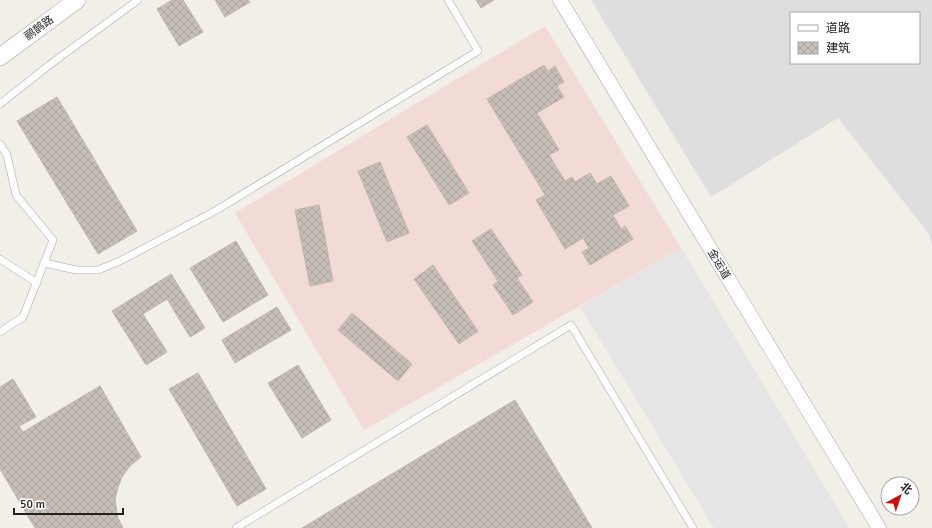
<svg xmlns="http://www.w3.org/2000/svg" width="932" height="528" viewBox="0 0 932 528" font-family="Signika,'Noto Sans SC',sans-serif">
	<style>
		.residential { fill: #dfdede; fill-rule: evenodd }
		.commercial { fill: #f2dad7 }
		.parking { fill: #e5e5e5 }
		.building { fill: url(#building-cross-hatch); stroke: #c3b6aa }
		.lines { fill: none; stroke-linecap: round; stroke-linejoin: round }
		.service-casing { stroke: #a8a8a8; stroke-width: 8 }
		.minor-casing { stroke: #a8a8a8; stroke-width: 15 }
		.tertiary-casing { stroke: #a8a8a8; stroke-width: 18 }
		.service { stroke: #fff; stroke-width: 7 }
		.minor { stroke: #fff; stroke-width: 14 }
		.tertiary { stroke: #fff; stroke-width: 17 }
		.labels { text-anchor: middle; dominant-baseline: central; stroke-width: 3.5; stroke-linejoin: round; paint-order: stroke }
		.street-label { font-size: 11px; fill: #212121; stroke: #fff }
	</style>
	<defs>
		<pattern id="building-cross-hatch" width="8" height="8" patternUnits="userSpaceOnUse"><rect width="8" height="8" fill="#c6beb7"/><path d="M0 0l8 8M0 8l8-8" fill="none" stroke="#aaa39d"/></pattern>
	</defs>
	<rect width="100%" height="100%" fill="#f1efe7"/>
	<path class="residential" d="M 591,0 L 932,0 L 932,246 L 929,234 L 838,118 L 711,197 ZM 791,13 L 919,13 L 919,63 L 791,63 Z"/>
	<path class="commercial" d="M 545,26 L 681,248 L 364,430 L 235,213 Z"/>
	<path class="parking" d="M 681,248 L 849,528 L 714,528 L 580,307 Z"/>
	<path class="building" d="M 172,0 L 183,0 L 203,32 L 179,46 L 157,9 Z
		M 215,0 L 248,0 L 250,2 L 225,17 Z
		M 476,0 L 494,0 L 481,8 Z
		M 544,65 L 548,71 L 555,66 L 564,82 L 557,86 L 564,97 L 537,113 L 559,150 L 549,155 L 565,181 L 572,177 L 575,182 L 590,173 L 597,184 L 611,176 L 629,206 L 613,215 L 621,229 L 625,226 L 633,239 L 590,265 L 582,252 L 589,248 L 583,238 L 565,249 L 536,200 L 545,195 L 487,99 Z
		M 57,97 L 137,231 L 98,254 L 17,121 Z
		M 427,125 L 469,193 L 449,205 L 407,137 Z
		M 380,162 L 409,233 L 387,242 L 358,171 Z
		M 319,205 L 333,281 L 310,286 L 295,210 Z
		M 491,229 L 522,275 L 517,278 L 533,302 L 513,315 L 493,285 L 498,281 L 472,241 Z
		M 236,241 L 268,295 L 223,322 L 190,268 Z
		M 433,265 L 478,331 L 459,344 L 414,279 Z
		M 171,274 L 205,328 L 190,337 L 167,299 L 143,314 L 167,352 L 146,365 L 112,311 Z
		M 277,307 L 291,330 L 235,363 L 222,340 Z
		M 352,313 L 412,364 L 398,381 L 338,330 Z
		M 298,365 L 331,420 L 302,438 L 268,383 Z
		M 198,373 L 266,489 L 237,506 L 169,389 Z
		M 13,379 L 36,417 L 19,426 L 23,432 L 100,386 L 141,457 L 130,466 L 122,477 L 118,487 L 115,500 L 118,518 L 123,528 L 35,528 L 0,469 L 0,387 Z
		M 515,400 L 592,528 L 302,528 Z"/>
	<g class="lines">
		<defs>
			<path id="service" d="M 0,104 L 52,63 L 138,0
				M 0,144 L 7,155 L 16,195 L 53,240 L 23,317 L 0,332
				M 0,259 L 37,283
				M 45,263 L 76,270 L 98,270 L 120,261 L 215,211 L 478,51 L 448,0
				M 236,528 L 571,325 L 693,528"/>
			<path id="minor" d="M 560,0 L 879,528"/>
			<path id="tertiary" d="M 0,57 L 77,0"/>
		</defs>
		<use href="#service" class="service-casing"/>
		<use href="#minor" class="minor-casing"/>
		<use href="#tertiary" class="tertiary-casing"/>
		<use href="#service" class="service"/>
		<use href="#minor" class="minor"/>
		<use href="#tertiary" class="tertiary"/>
	</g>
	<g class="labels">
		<g class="street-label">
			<text transform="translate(39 28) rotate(-36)">鹂鹊路</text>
			<text transform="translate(719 264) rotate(59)">金运道</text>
		</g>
	</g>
	<rect x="790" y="12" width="130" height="52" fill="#ffffff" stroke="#a6a6a6"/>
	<rect x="798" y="25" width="20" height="6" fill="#ffffff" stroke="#a6a6a6"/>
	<text x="826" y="32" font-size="12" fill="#212121">道路</text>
	<rect x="798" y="42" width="20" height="12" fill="url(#building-cross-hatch)" stroke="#a6a6a6"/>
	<text x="826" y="52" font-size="12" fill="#212121">建筑</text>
	<g transform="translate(900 496) rotate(40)"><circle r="19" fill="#ffffff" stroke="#a6a6a6"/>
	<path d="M0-3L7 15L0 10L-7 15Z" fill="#d20c00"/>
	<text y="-6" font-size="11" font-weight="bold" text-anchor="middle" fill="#212121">北</text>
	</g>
	<path d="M14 508v6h109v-6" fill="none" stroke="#212121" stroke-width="2"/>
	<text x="20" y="508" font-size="12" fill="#212121" stroke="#ffffff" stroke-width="3" paint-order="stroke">50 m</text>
</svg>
